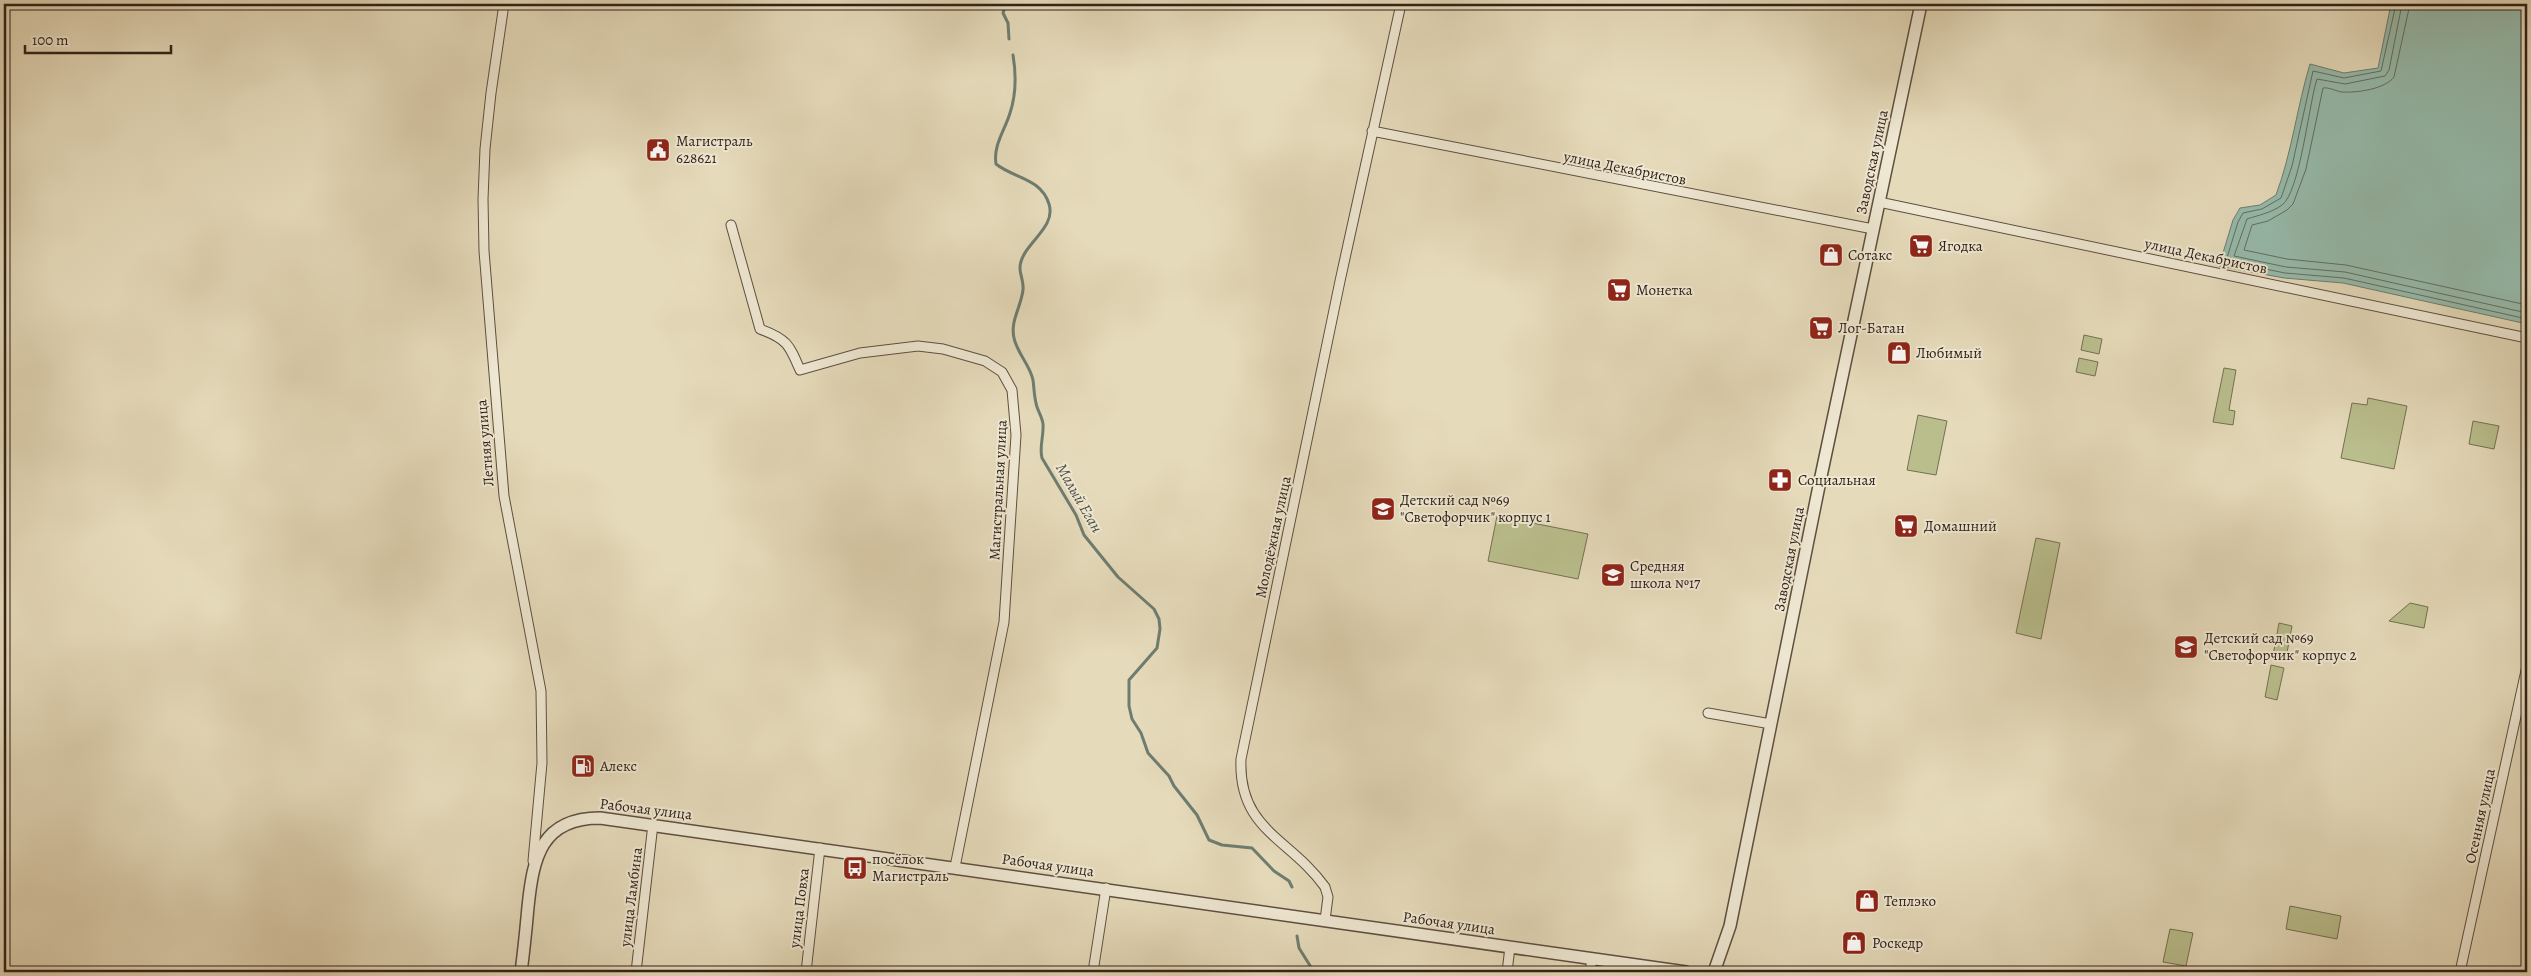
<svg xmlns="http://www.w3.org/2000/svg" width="2531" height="976" viewBox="0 0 2531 976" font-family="Alegreya,serif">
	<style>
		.green { fill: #b9be8c; stroke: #757052 }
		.water { fill: #96bbac; stroke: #6e7d71 }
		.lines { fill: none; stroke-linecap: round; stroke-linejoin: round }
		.shore { stroke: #646e62; stroke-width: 1 }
		.stream { stroke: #6e7d71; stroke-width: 3 }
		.minor-casing { stroke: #5e4f40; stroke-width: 11 }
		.tertiary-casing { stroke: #5e4f40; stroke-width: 14 }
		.minor { stroke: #eee7d2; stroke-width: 9 }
		.tertiary { stroke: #eee7d2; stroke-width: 11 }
		.labels { text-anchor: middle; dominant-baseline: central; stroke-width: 4; stroke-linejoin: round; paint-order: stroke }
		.poi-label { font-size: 15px; fill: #312118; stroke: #eee7d2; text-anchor: start }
		.street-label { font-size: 15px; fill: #312118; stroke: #eee7d2 }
		.water-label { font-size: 16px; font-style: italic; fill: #4f4f44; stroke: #eee7d2 }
	</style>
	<rect width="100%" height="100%" fill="#e5daba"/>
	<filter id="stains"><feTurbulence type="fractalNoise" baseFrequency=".004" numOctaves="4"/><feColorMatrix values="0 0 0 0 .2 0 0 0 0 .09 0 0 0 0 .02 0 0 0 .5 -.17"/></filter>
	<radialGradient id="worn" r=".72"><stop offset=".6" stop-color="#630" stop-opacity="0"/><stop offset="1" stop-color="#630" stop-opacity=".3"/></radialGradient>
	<path class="green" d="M 2084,335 L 2102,339 L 2099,354 L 2081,350 Z
		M 2079,358 L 2098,362 L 2095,376 L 2076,372 Z
		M 2224,368 L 2236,370 L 2229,410 L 2235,411 L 2233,425 L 2213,422 Z
		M 2368,398 L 2407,406 L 2394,469 L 2341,458 L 2352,403 L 2367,405 Z
		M 1918,415 L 1947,421 L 1936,475 L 1907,470 Z
		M 2473,421 L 2499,426 L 2494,449 L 2469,444 Z
		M 1497,516 L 1588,534 L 1578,579 L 1488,561 Z
		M 2036,538 L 2060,543 L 2041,639 L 2016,633 Z
		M 2410,603 L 2428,607 L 2424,628 L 2389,621 Z
		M 2279,623 L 2292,626 L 2286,658 L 2273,655 Z
		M 2271,665 L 2284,668 L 2277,700 L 2265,697 Z
		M 2290,906 L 2341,916 L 2337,939 L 2286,929 Z
		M 2170,929 L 2193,933 L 2186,966 L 2163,962 Z"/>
	<path class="water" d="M 2391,4 L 2527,4 L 2527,324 L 2343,283 L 2284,278 L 2219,266 L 2233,220 L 2240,208 L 2260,205 L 2276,195 C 2292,152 2297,107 2310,64 L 2344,73 L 2378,68 Z"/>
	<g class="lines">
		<path class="shore" d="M 2396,4 L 2381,71 L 2344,78 L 2313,71 L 2292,166 L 2281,198 L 2262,209 L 2243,213 L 2238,222 L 2226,261 L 2285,273 L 2344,278 L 2527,319
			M 2402,4 L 2389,70 L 2385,76 L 2345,84 L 2317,79 C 2309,103 2300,192 2282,205 C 2271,213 2259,215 2247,219 L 2234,256 L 2286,267 L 2345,272 L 2527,313
			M 2410,4 L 2394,77 C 2385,89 2357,93 2342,92 C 2335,91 2329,87 2323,88 L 2306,169 L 2293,204 L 2287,210 L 2268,221 L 2252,225 L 2244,250 L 2287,259 L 2346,265 L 2527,305"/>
		<path class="stream" d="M 1006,4 L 1003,13 L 1008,23 L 1009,39
			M 1013,55 C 1016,73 1016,95 1010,113 C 1005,130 993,145 996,164 C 1013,178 1041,178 1049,204 C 1057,229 1020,245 1020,268 C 1020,275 1024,282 1023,290 C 1021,307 1010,321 1014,338 C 1017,353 1030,365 1033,380 C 1034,387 1034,395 1036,403 C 1037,410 1042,416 1043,424 C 1044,436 1039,447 1042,458 L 1076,515 L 1084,535 L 1118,577 L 1154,609 L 1159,619 L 1160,629 L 1157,648 L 1129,680 L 1129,706 L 1132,719 L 1141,733 L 1148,753 L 1169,776 L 1174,786 L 1197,815 L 1209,840 L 1222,845 L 1252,848 L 1274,871 L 1289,881 L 1292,887
			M 1297,936 L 1299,948 L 1314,972"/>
		<defs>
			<path id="minor" d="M 504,4 L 491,93 L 485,149 L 483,199 L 484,251 L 504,496 L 541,691 L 542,763 L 533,861
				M 1372,131 L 1873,229
				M 1879,202 L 2527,338
				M 731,225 L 760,329 C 787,339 789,344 800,370 L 860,353 L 918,346 L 943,349 L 985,361 L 1002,372 L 1012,390 L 1016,435 L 1004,622 L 955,867
				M 1708,713 L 1771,724
				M 1325,920 L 1328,897 L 1325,887 C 1290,838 1238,830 1241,759 L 1340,281 L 1401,4
				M 636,972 L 653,824
				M 806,972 L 820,848
				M 1093,972 L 1106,888
				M 1507,972 L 1510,947
				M 1590,972 L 1592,959
				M 2460,972 L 2527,666"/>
			<path id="tertiary" d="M 521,972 C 524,950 526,929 528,907 C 533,858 541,818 600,818 L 1686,972
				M 1714,972 L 1730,926 L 1820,481 L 1921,4"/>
		</defs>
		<use href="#minor" class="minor-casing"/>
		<use href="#tertiary" class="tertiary-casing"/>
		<use href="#minor" class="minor"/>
		<use href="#tertiary" class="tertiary"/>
	</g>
	<defs>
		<symbol id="civic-square" viewBox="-11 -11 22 22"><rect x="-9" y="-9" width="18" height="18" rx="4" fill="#8f2418" stroke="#eee7d2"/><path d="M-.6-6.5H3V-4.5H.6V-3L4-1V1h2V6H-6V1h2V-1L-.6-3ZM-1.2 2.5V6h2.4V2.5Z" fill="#fff"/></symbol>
		<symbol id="supermarket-square" viewBox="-11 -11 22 22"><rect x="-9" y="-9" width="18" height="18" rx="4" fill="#8f2418" stroke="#eee7d2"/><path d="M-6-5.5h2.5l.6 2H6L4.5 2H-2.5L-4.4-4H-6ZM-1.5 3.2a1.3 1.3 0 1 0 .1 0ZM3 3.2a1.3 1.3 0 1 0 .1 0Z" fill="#fff"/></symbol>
		<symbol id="shop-square" viewBox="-11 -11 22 22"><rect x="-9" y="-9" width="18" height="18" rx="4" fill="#8f2418" stroke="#eee7d2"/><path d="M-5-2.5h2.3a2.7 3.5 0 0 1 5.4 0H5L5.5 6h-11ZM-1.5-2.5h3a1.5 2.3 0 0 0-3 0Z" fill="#fff"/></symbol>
		<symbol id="pharmacy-square" viewBox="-11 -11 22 22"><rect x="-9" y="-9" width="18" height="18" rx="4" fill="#8f2418" stroke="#eee7d2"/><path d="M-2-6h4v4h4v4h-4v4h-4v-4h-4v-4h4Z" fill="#fff"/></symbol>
		<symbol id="school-square" viewBox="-11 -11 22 22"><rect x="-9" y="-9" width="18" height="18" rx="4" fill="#8f2418" stroke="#eee7d2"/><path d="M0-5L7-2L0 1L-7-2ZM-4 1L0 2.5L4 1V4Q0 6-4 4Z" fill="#fff"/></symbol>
		<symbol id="fuel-square" viewBox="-11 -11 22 22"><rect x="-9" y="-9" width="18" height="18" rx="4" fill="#8f2418" stroke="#eee7d2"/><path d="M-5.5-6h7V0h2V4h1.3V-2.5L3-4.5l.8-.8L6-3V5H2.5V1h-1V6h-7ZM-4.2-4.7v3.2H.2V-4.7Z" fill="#fff"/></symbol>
		<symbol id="bus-square" viewBox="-11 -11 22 22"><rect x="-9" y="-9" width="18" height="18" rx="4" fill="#8f2418" stroke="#eee7d2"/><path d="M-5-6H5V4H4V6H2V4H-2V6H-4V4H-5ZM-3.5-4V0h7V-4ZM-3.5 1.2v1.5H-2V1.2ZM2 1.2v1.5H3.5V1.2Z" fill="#fff"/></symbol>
	</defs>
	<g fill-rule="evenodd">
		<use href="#civic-square" x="644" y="136" width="28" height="28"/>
		<use href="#supermarket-square" x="1907" y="232" width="28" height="28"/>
		<use href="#shop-square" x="1817" y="241" width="28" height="28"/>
		<use href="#supermarket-square" x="1605" y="276" width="28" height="28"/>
		<use href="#supermarket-square" x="1807" y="314" width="28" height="28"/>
		<use href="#shop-square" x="1885" y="339" width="28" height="28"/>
		<use href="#pharmacy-square" x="1766" y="466" width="28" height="28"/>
		<use href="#school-square" x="1369" y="495" width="28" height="28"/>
		<use href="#supermarket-square" x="1892" y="512" width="28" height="28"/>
		<use href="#school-square" x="1599" y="561" width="28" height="28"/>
		<use href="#school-square" x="2172" y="633" width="28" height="28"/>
		<use href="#fuel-square" x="569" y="752" width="28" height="28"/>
		<use href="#bus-square" x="841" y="854" width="28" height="28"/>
		<use href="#shop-square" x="1853" y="887" width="28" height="28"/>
		<use href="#shop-square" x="1840" y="929" width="28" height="28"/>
	</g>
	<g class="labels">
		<g class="poi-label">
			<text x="676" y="141">Магистраль<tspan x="676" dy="17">628621</tspan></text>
			<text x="1938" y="246">Ягодка</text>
			<text x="1848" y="255">Сотакс</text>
			<text x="1636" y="290">Монетка</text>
			<text x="1838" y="328">Лог-Батан</text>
			<text x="1916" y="353">Любимый</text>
			<text x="1798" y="480">Социальная</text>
			<text x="1400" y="500">Детский сад №69<tspan x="1400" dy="17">"Светофорчик" корпус 1</tspan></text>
			<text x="1924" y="526">Домашний</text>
			<text x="1630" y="566">Средняя<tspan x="1630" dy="17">школа №17</tspan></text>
			<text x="2204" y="638">Детский сад №69<tspan x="2204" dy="17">"Светофорчик" корпус 2</tspan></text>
			<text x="600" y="766">Алекс</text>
			<text x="872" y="859">посёлок<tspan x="872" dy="17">Магистраль</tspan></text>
			<text x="1884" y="901">Теплэко</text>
			<text x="1872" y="943">Роскедр</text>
		</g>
		<g class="street-label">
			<text transform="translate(1872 162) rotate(-78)">Заводская улица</text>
			<text transform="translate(1625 168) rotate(11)">улица Декабристов</text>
			<text transform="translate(2206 256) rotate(12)">улица Декабристов</text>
			<text transform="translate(485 443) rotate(-95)">Летняя улица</text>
			<text transform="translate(998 490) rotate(-87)">Магистральная улица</text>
			<text transform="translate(1273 537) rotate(-78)">Молодёжная улица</text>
			<text transform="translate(1789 559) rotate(-79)">Заводская улица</text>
			<text transform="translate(646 809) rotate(7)">Рабочая улица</text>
			<text transform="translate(2480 816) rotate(-78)">Осенняя улица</text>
			<text transform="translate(1048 865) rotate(8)">Рабочая улица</text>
			<text transform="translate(631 897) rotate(-83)">улица Ламбина</text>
			<text transform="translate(799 908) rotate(-83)">улица Повха</text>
			<text transform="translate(1449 923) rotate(8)">Рабочая улица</text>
		</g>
		<g class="water-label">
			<text transform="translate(1079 498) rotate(60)">Малый Еган</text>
		</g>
	</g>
	<rect width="2531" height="976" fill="none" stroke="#e5daba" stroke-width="20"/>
	<rect x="5" y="5" width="2521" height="966" fill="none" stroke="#312118" stroke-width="2.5"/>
	<rect x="10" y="10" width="2511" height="956" fill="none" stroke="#312118"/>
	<path d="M25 45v8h146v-8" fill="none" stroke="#312118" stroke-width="2.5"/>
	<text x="32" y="45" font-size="15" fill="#312118" stroke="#eee7d2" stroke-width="4" paint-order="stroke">100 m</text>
	<rect width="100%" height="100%" filter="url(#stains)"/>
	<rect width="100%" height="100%" fill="url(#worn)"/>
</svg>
